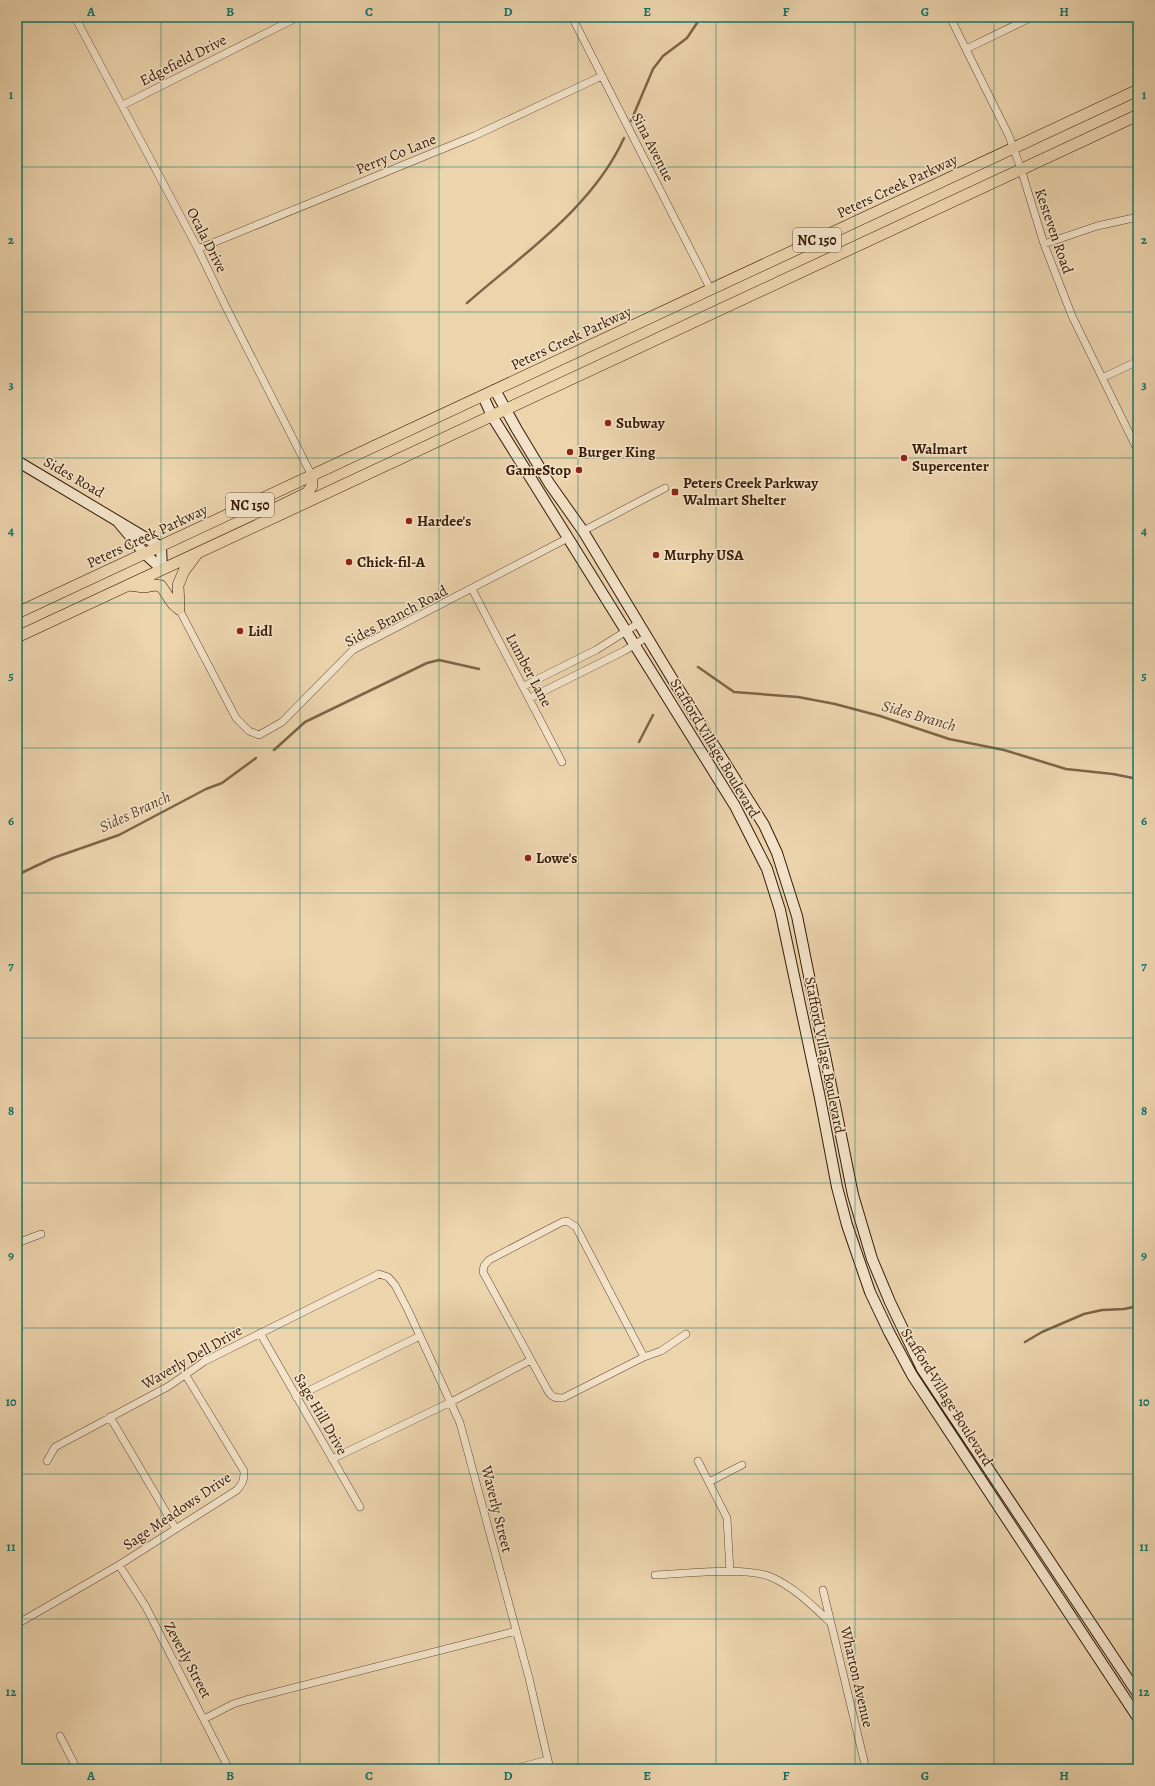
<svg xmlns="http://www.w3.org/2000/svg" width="1155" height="1786" viewBox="0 0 1155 1786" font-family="Alegreya,serif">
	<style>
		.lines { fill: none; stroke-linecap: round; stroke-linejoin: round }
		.stream { stroke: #7e6448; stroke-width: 2.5 }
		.street-casing { stroke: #644930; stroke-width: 8 }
		.secondary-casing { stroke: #371b06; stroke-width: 12 }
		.primary-casing { stroke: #371b06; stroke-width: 12 }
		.street { stroke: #f3e3ca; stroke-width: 7 }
		.secondary { stroke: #f3e3ca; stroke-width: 10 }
		.primary { stroke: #ecd4ad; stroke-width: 11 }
		.grid { fill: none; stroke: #0f766e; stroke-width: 1; stroke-opacity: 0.55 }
		.poi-dot { fill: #8f2418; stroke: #f3e3ca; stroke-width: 1.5 }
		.labels { text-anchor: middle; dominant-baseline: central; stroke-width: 3; stroke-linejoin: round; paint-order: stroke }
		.shield { fill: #f3e3ca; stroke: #6f5741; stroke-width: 1 }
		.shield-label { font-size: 14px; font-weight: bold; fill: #371b06 }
		.street-label { font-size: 15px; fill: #371b06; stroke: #f3e3ca }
		.poi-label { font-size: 15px; font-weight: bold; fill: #371b06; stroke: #f3e3ca; text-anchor: start }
		.water-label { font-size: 16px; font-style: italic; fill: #61462c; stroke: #f3e3ca }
		.neatline { fill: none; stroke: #0f766e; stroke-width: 1.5 }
		.grid-label { font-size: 13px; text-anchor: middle; font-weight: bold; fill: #0f766e }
	</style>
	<rect width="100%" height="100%" fill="#ecd4ad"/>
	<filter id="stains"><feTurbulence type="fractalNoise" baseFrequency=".005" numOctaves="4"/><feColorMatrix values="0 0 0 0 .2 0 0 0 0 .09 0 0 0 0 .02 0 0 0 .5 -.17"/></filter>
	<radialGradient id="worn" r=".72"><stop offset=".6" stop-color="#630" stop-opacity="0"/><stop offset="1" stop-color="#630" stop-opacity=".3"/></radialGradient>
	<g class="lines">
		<path class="stream" d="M 631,121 L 653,69 L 663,56 L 687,38 L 701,17
			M 467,303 C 523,254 593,207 624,138
			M 698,667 L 734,692 L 798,697 L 835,704 L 880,716 L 949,739 L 1004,750 L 1066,769 L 1113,774 L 1138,779
			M 639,742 L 653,715
			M 274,750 L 305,722 L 427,663 L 439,660 L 479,669
			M 17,875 L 53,858 L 119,835 L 206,789 L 222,783 L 256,758
			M 1025,1342 L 1042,1332 L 1084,1314 L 1102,1310 L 1124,1309 L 1138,1306"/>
		<defs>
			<path id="street" d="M 75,17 L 198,249 L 225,305 L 312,476
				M 572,17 L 711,290
				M 950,17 L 1009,136 L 1021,169 L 1044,244 L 1072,316 L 1138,451
				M 966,49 L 1032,17
				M 123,105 L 298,17
				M 1044,244 L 1097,226 L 1138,217
				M 198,249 L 474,136 L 602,76
				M 1102,378 L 1138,361
				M 583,531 L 665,488
				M 472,589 L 562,762
				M 179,609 L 236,718 L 249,731 L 259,735 L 282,722 L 353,650 L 568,538
				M 524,686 L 596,650 L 639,623
				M 530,698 L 624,651 L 647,637
				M 567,1221 L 576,1227 L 644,1357 L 563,1398 C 556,1398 552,1398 548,1391 L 483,1272 L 484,1266 L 489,1260 L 562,1222 Z
				M 17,1243 L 41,1234
				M 260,1333 L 360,1507
				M 644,1357 L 661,1351 L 686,1334
				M 296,1397 L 420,1336
				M 110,1417 L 176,1529
				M 332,1459 L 451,1402 L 531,1360
				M 47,1461 L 55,1447 L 169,1386 L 205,1361 L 379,1274 L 388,1277 L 395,1285 L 408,1310 L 460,1423 L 529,1678 L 550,1769
				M 698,1461 L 727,1518 L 730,1572
				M 709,1482 L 742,1465
				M 119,1565 L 146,1607 L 229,1769
				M 655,1575 C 685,1574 745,1566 771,1577 C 794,1587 813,1606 831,1623
				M 823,1590 L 866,1769
				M 17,1624 L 119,1565 L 237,1490 C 243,1483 244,1480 244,1471 L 185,1374
				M 17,1650 L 18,1652
				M 204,1719 L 233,1704 L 246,1700 L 516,1631
				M 60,1736 L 77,1769
				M 513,1769 L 548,1760"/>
			<path id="secondary" d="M 495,390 L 516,428 L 549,483 L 583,531 L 673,680 L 764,825 L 777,853 L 797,916 L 853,1195 L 872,1259 L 890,1302 L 922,1369 L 1138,1694
				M 483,396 L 492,416 L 735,806 L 767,869 L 780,910 L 820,1098 L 837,1187 L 847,1225 L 870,1292 L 889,1332 L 912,1375 L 933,1407 L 1138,1718
				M 17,461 L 161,547 L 162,569
				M 119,523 L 145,554 L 162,569"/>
			<path id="primary" d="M 272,510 L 307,493 L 312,486 L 312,476
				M 129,585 L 144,587 L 155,585 L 161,586 L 173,604 L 179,609
				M 179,609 L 178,585 L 184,571 L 196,555
				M 17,613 L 1138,90
				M 17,637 L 1138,115"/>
		</defs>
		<use href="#street" class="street-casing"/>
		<use href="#secondary" class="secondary-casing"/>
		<use href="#primary" class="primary-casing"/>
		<use href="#street" class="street"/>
		<use href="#secondary" class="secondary"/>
		<use href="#primary" class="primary"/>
	</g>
	<path class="grid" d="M 161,17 L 161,1769M 300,17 L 300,1769M 439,17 L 439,1769M 578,17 L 578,1769M 716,17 L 716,1769M 855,17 L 855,1769M 994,17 L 994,1769M 17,167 L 1138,167M 17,312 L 1138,312M 17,458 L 1138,458M 17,603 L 1138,603M 17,748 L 1138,748M 17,893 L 1138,893M 17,1038 L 1138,1038M 17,1183 L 1138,1183M 17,1328 L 1138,1328M 17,1474 L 1138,1474M 17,1619 L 1138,1619"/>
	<g class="poi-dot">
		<circle cx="608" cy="423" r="4"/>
		<circle cx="570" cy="452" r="4"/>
		<circle cx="904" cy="458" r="4"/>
		<circle cx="579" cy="470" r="4"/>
		<rect x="671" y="488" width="8" height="8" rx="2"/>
		<circle cx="409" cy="521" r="4"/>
		<circle cx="656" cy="555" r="4"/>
		<circle cx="349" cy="562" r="4"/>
		<circle cx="240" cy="631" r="4"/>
		<circle cx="528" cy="858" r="4"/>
	</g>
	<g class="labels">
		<g class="shield">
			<rect x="793" y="228" width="48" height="24" rx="3"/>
			<rect x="226" y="493" width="48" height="24" rx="3"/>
		</g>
		<g class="shield-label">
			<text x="817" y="240">NC 150</text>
			<text x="250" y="505">NC 150</text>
		</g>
		<g class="street-label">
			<text transform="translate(183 60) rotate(-27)">Edgefield Drive</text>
			<text transform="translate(653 147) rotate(63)">Sina Avenue</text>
			<text transform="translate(396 154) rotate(-22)">Perry Co Lane</text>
			<text transform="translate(897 186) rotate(-25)">Peters Creek Parkway</text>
			<text transform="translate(1054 231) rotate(71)">Kesteven Road</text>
			<text transform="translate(207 240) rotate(63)">Ocala Drive</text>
			<text transform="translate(571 338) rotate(-25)">Peters Creek Parkway</text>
			<text transform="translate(74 477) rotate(30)">Sides Road</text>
			<text transform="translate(147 536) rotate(-25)">Peters Creek Parkway</text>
			<text transform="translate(396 616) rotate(-28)">Sides Branch Road</text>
			<text transform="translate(529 670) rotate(62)">Lumber Lane</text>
			<text transform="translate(715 748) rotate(59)">Stafford Village Boulevard</text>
			<text transform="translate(825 1055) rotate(79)">Stafford Village Boulevard</text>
			<text transform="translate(192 1357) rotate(-30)">Waverly Dell Drive</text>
			<text transform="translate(947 1397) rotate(58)">Stafford Village Boulevard</text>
			<text transform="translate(321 1414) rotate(60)">Sage Hill Drive</text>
			<text transform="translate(497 1509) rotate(76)">Waverly Street</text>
			<text transform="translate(177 1511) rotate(-34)">Sage Meadows Drive</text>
			<text transform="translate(188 1660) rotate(62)">Zeverly Street</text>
			<text transform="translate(857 1677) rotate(77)">Wharton Avenue</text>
		</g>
		<g class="poi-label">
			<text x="616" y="423">Subway</text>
			<text x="912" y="449">Walmart<tspan x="912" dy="17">Supercenter</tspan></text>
			<text x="578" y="452">Burger King</text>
			<text x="571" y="470" text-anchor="end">GameStop</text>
			<text x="683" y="483">Peters Creek Parkway<tspan x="683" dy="17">Walmart Shelter</tspan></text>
			<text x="417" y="521">Hardee's</text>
			<text x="664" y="555">Murphy USA</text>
			<text x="357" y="562">Chick-fil-A</text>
			<text x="248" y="631">Lidl</text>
			<text x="536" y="858">Lowe's</text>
		</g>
		<g class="water-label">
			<text transform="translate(919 716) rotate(16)">Sides Branch</text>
			<text transform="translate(135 812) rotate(-25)">Sides Branch</text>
		</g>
	</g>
	<rect width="1155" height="1786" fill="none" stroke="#ecd4ad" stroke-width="44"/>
	<rect x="22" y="22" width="1111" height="1742" class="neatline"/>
	<g class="grid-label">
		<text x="91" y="16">A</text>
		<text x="230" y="16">B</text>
		<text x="369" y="16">C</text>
		<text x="508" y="16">D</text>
		<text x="647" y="16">E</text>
		<text x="786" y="16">F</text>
		<text x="925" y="16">G</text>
		<text x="1064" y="16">H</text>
		<text x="11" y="99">1</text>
		<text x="1144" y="99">1</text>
		<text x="11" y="244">2</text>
		<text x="1144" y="244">2</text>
		<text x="11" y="389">3</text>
		<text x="1144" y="389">3</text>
		<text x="11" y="535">4</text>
		<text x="1144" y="535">4</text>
		<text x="11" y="680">5</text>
		<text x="1144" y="680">5</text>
		<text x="11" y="825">6</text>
		<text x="1144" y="825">6</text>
		<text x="11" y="970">7</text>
		<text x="1144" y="970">7</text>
		<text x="11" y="1115">8</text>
		<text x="1144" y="1115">8</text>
		<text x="11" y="1260">9</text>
		<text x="1144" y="1260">9</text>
		<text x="11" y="1406">10</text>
		<text x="1144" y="1406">10</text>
		<text x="11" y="1551">11</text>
		<text x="1144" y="1551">11</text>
		<text x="11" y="1696">12</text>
		<text x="1144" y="1696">12</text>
		<text x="91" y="1780">A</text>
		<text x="230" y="1780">B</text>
		<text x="369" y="1780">C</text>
		<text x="508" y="1780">D</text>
		<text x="647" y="1780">E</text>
		<text x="786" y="1780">F</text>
		<text x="925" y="1780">G</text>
		<text x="1064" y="1780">H</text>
	</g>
	<rect width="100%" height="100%" filter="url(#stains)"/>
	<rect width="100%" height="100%" fill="url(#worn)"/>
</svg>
